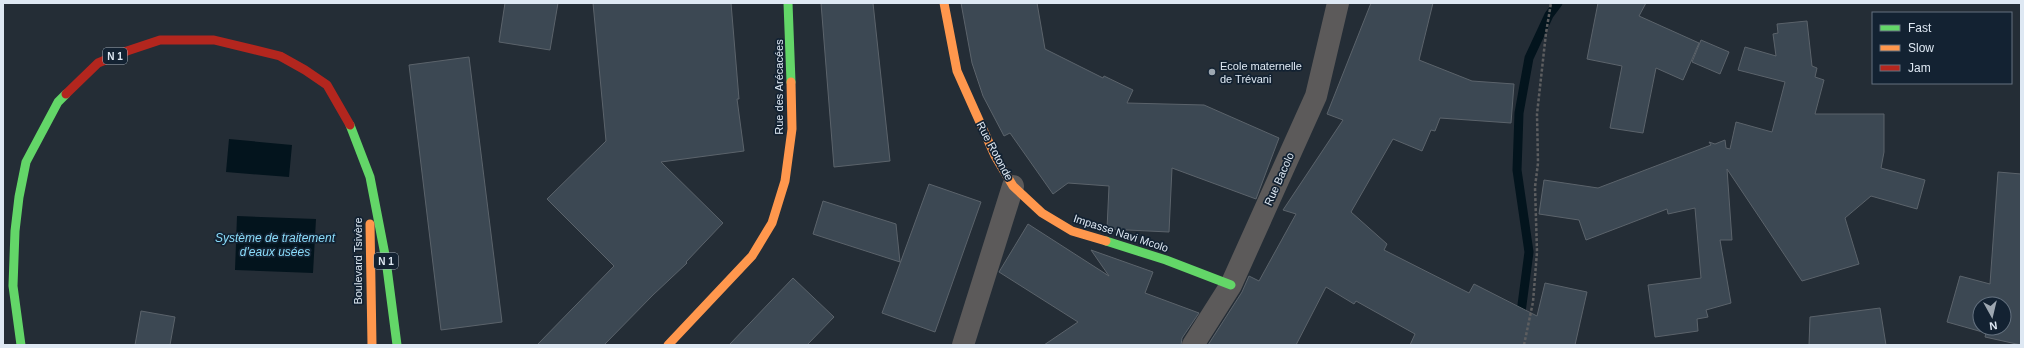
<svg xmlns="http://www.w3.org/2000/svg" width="2024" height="348" viewBox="0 0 2024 348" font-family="Arial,sans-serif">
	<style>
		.water { fill: #03141d }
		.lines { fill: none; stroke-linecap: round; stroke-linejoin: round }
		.stream { stroke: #03141d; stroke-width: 9 }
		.building { fill: #3c4853; stroke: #5b636b; fill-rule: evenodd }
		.path { stroke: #5d5e60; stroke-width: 2.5; stroke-dasharray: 3 2; stroke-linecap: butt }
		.street { stroke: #5c5a5a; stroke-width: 22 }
		.fast { stroke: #63d668; stroke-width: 9 }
		.slow { stroke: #ff974d; stroke-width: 9 }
		.jam { stroke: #b3261e; stroke-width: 9 }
		.poi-dot { fill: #9da7b1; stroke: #132232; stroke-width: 1.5 }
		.labels { text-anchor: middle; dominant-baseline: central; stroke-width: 3.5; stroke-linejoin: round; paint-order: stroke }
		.shield { fill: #132232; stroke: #a1adb9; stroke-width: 1 }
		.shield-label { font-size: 10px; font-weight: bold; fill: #dee8f3 }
		.poi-label { font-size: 11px; fill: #dee8f3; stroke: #132232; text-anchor: start }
		.street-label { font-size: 11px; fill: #dee8f3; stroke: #132232 }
		.water-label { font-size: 12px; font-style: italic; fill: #8adcfa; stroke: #132232 }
	</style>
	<rect width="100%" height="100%" fill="#242d36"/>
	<path class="water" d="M 229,139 L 292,145 L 289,177 L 226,172 Z
		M 237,216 L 316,219 L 313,273 L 235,270 Z"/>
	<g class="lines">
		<path class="stream" d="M 1520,320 L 1529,252 L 1517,170 L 1519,113 L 1529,58 L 1549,15 L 1558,3"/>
	</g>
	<path class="building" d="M 505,3 L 558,3 L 550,50 L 499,42 Z
		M 593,3 L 731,3 L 739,99 L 737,99 L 744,151 L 661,162 L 723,223 L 686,262 L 687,263 L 653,295 L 604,345 L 537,345 L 614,266 L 547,199 L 606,141 Z
		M 821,3 L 873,3 L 890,161 L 834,167 Z
		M 961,3 L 1037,3 L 1045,49 L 1103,78 L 1104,76 L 1133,90 L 1127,103 L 1204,105 L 1279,138 L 1256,199 L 1172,168 L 1169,232 L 1107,229 L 1109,186 L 1068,183 L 1053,194 L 1010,133 L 1004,136 L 983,96 L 972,63 Z
		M 1371,3 L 1433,3 L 1419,60 L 1472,81 L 1514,84 L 1511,123 L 1440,118 L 1435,131 L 1431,130 L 1422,151 L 1393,139 L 1351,212 L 1387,244 L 1384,250 L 1469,293 L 1474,284 L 1537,316 L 1545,283 L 1587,292 L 1575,345 L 1410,345 L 1415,334 L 1356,301 L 1354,304 L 1326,287 L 1296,345 L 1208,345 L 1242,292 L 1249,276 L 1259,281 L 1296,214 L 1283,210 L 1343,120 L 1327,114 Z
		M 1598,3 L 1646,3 L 1639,16 L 1699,43 L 1683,80 L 1656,68 L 1643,133 L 1610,128 L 1622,66 L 1587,59 Z
		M 1807,21 L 1812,66 L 1817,68 L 1815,77 L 1824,80 L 1815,114 L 1884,114 L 1884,152 L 1881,168 L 1925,180 L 1917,209 L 1871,196 L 1845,218 L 1859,264 L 1802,281 L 1727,169 L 1732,240 L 1720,240 L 1731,303 L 1706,310 L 1708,317 L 1697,319 L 1698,331 L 1655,337 L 1648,285 L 1701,278 L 1695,208 L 1668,214 L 1667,209 L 1586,240 L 1579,220 L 1539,214 L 1544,180 L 1598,188 L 1711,145 L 1709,142 L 1715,144 L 1725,140 L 1726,148 L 1730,149 L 1736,122 L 1772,132 L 1785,82 L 1738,70 L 1745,47 L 1776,56 L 1773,34 L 1778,33 L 1777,24 Z
		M 1701,40 L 1729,52 L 1720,74 L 1692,62 Z
		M 469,57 L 502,322 L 441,330 L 409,65 Z
		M 1998,172 L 2021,174 L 2021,345 L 1985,337 L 1986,333 L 1947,322 L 1960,276 L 1990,284 ZM 1980,304 L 2004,304 L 2004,328 L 1980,328 Z
		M 929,184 L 981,202 L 935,332 L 882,313 Z
		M 823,201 L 896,224 L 900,262 L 813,234 Z
		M 1028,224 L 1109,276 L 1091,250 L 1153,272 L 1145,293 L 1199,313 L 1182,338 L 1181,345 L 1044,345 L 1078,322 L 999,272 Z
		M 793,278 L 834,317 L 807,345 L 729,345 Z
		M 1880,308 L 1886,345 L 1809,345 L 1810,317 Z
		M 141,311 L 175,317 L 170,345 L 135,345 Z"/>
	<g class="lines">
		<path class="path" d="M 1524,345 L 1533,302 L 1537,252 L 1535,187 L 1538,163 L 1537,114 L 1546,33 L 1551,3"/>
		<path class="street" d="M 963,345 L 1013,186
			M 1193,345 L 1231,285 L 1316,96 L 1338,3"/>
		<path class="fast" d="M 788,3 L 791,82
			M 350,125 L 370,177 L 386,260 L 397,345
			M 1106,241 L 1166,260 L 1231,285
			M 21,345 L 13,286 L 15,231 L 19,197 L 26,162 L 58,102 L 66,94"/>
		<path class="slow" d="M 944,3 L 957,71 L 995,156 L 1013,186 L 1042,213 L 1072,231 L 1106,241
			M 370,224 L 372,345
			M 668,345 L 752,256 L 772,223 L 785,181 L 792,129 L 791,82"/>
		<path class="jam" d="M 66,94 L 98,63 L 127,51 L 160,40 L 214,40 L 280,56 L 305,70 L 327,85 L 350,125"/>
	</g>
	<circle class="poi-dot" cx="1212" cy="72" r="4"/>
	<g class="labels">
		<g class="shield">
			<rect x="103" y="48" width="24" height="16" rx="3"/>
			<rect x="374" y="253" width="24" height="16" rx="3"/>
		</g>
		<g class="shield-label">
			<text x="115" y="56">N 1</text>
			<text x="386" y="261">N 1</text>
		</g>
		<g class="poi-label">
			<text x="1220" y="66">Ecole maternelle<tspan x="1220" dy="13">de Trévani</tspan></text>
		</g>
		<g class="street-label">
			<text transform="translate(779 87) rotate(-90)">Rue des Arécacées</text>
			<text transform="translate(995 151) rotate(62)">Rue Rotonde</text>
			<text transform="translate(1279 179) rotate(-66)">Rue Bacolo</text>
			<text transform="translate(1121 233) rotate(18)">Impasse Navi Mcolo</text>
			<text transform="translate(358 261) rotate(-90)">Boulevard Tsivère</text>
		</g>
		<g class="water-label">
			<text x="275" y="238">Système de traitement<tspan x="275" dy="14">d'eaux usées</tspan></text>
		</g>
	</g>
	<rect width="2024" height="348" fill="none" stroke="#dee8f3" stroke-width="8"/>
	<rect x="1872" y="12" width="140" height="72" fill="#132232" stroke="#64717f"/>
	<rect x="1880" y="25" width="20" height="6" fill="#63d668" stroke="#64717f"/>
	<text x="1908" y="32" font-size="12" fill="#dee8f3">Fast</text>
	<rect x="1880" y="45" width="20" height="6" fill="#ff974d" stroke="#64717f"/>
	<text x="1908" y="52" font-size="12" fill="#dee8f3">Slow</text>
	<rect x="1880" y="65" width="20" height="6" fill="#b3261e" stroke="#64717f"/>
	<text x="1908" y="72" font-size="12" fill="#dee8f3">Jam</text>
	<g transform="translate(1992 316) rotate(172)"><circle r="19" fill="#132232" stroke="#64717f"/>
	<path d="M0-3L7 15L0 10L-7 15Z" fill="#9da7b1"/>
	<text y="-6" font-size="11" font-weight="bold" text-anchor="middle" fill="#dee8f3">N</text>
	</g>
</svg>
